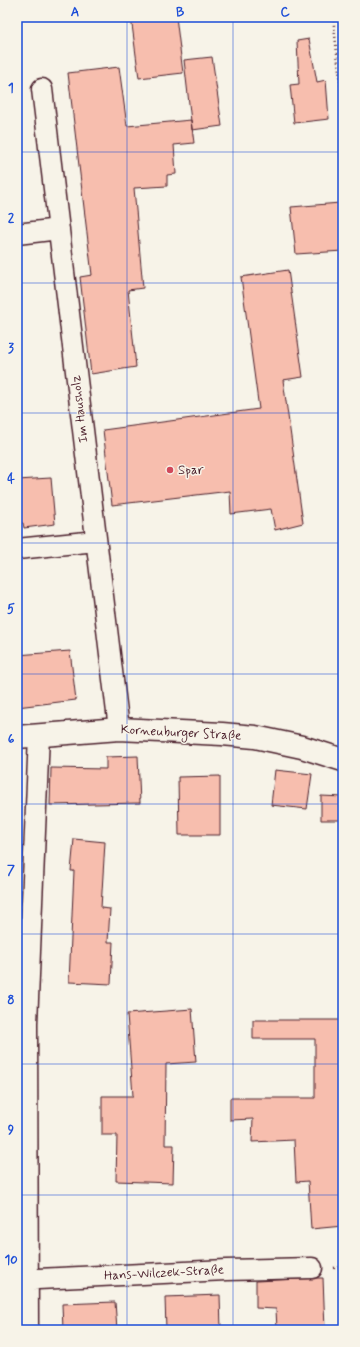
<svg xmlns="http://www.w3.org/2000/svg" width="360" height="1347" viewBox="0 0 360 1347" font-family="Mynerve,sans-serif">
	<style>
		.building { fill: #f7beae; stroke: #4a1f2b }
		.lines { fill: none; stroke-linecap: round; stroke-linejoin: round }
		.street-casing { stroke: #4a1f2b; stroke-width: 23 }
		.secondary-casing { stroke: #4a1f2b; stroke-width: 25 }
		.path { stroke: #4a1f2b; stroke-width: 2.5; stroke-dasharray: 1 3; stroke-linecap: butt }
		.street { stroke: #f7f3e8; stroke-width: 20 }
		.secondary { stroke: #f7f3e8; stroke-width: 22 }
		.grid { fill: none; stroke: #1d4ed8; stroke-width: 1; stroke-opacity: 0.55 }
		.poi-dot { fill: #d1495b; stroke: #f7f3e8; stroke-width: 1.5 }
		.labels { text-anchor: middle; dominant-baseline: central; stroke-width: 3; stroke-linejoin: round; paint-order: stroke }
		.street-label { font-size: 13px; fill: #4a1f2b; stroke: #f7f3e8 }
		.poi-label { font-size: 13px; fill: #4a1f2b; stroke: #f7f3e8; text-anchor: start }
		.neatline { fill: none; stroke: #1d4ed8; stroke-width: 1.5 }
		.grid-label { font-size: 13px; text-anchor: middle; font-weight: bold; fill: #1d4ed8 }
	</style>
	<rect width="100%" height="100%" fill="#f7f3e8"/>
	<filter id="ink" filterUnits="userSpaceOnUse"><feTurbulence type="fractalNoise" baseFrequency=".025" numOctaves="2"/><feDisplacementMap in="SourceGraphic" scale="8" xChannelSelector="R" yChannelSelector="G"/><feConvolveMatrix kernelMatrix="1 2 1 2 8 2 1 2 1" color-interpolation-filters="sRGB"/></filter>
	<g filter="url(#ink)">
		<path class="building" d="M 131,17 L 176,17 L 183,73 L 139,78 Z
			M 309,39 L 317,82 L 326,80 L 329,119 L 294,123 L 290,85 L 299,84 L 297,41 Z
			M 212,57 L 222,126 L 192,130 L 184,60 Z
			M 119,67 L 127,126 L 191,120 L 194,143 L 174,145 L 176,174 L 167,175 L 167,186 L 134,188 L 143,288 L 128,290 L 136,367 L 91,374 L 80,277 L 92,275 L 68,73 Z
			M 340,203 L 343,251 L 296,254 L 291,207 Z
			M 288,270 L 303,377 L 283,380 L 303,523 L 275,530 L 271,509 L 231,514 L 230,491 L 112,505 L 103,430 L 259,409 L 241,277 Z
			M 51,478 L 55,524 L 24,528 L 23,523 L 17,523 L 17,480 Z
			M 70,651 L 76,700 L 17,707 L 17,655 Z
			M 138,756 L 140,803 L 50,805 L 51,768 L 106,769 L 106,757 Z
			M 275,770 L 312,774 L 307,809 L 271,805 Z
			M 220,776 L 220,835 L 179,835 L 178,777 Z
			M 321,796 L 343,797 L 343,820 L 321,820 Z
			M 74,839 L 105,842 L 101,908 L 110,909 L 108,942 L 113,942 L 111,984 L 69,982 L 74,871 L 71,871 Z
			M 192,1009 L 196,1062 L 166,1064 L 165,1145 L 174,1145 L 173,1183 L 116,1181 L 117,1135 L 102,1135 L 102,1096 L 133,1096 L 127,1014 Z
			M 253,1020 L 343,1020 L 343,1226 L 311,1229 L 308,1181 L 296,1182 L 294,1140 L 252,1142 L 253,1119 L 230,1120 L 230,1098 L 315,1098 L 315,1039 L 253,1039 Z
			M 316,1278 L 323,1278 L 325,1330 L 277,1330 L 276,1309 L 256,1308 L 256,1281 Z
			M 220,1295 L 221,1330 L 166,1330 L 165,1297 Z
			M 115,1302 L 117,1330 L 63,1330 L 62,1304 Z"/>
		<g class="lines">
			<defs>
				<path id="street" d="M 42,89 L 119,729
					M 17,234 L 59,229
					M 17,549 L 96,541
					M 17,1280 L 226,1270 L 312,1268
					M 28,1330 L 27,1023 L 39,735"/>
				<path id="secondary" d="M 17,737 L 119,729 L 222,734 L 255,737 L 302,747 L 343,760"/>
			</defs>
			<use href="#street" class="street-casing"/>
			<use href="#secondary" class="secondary-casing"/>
			<path class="path" d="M 333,17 L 343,107
				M 334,1268 L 340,1267 L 343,1328"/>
			<use href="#street" class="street"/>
			<use href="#secondary" class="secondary"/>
		</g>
	</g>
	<path class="grid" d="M 127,17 L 127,1330M 233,17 L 233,1330M 17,152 L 343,152M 17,283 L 343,283M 17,413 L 343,413M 17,543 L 343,543M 17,674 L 343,674M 17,804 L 343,804M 17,934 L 343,934M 17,1064 L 343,1064M 17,1195 L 343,1195"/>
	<circle class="poi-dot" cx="170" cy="470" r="4"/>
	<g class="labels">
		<g class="street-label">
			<text transform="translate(80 409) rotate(-97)">Im Hausholz</text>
			<text transform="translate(181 733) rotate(3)">Korneuburger Straße</text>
			<text transform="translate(164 1273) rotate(-3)">Hans-Wilczek-Straße</text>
		</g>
		<g class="poi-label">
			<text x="178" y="470">Spar</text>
		</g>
	</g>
	<rect width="360" height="1347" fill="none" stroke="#f7f3e8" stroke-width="44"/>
	<rect x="22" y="22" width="316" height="1303" class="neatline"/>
	<g class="grid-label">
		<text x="75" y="16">A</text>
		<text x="180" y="16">B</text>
		<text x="285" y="16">C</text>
		<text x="11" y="92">1</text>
		<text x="11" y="222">2</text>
		<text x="11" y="352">3</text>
		<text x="11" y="483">4</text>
		<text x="11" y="613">5</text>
		<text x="11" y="743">6</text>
		<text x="11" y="874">7</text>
		<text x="11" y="1004">8</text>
		<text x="11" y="1134">9</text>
		<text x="11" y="1264">10</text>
	</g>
</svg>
